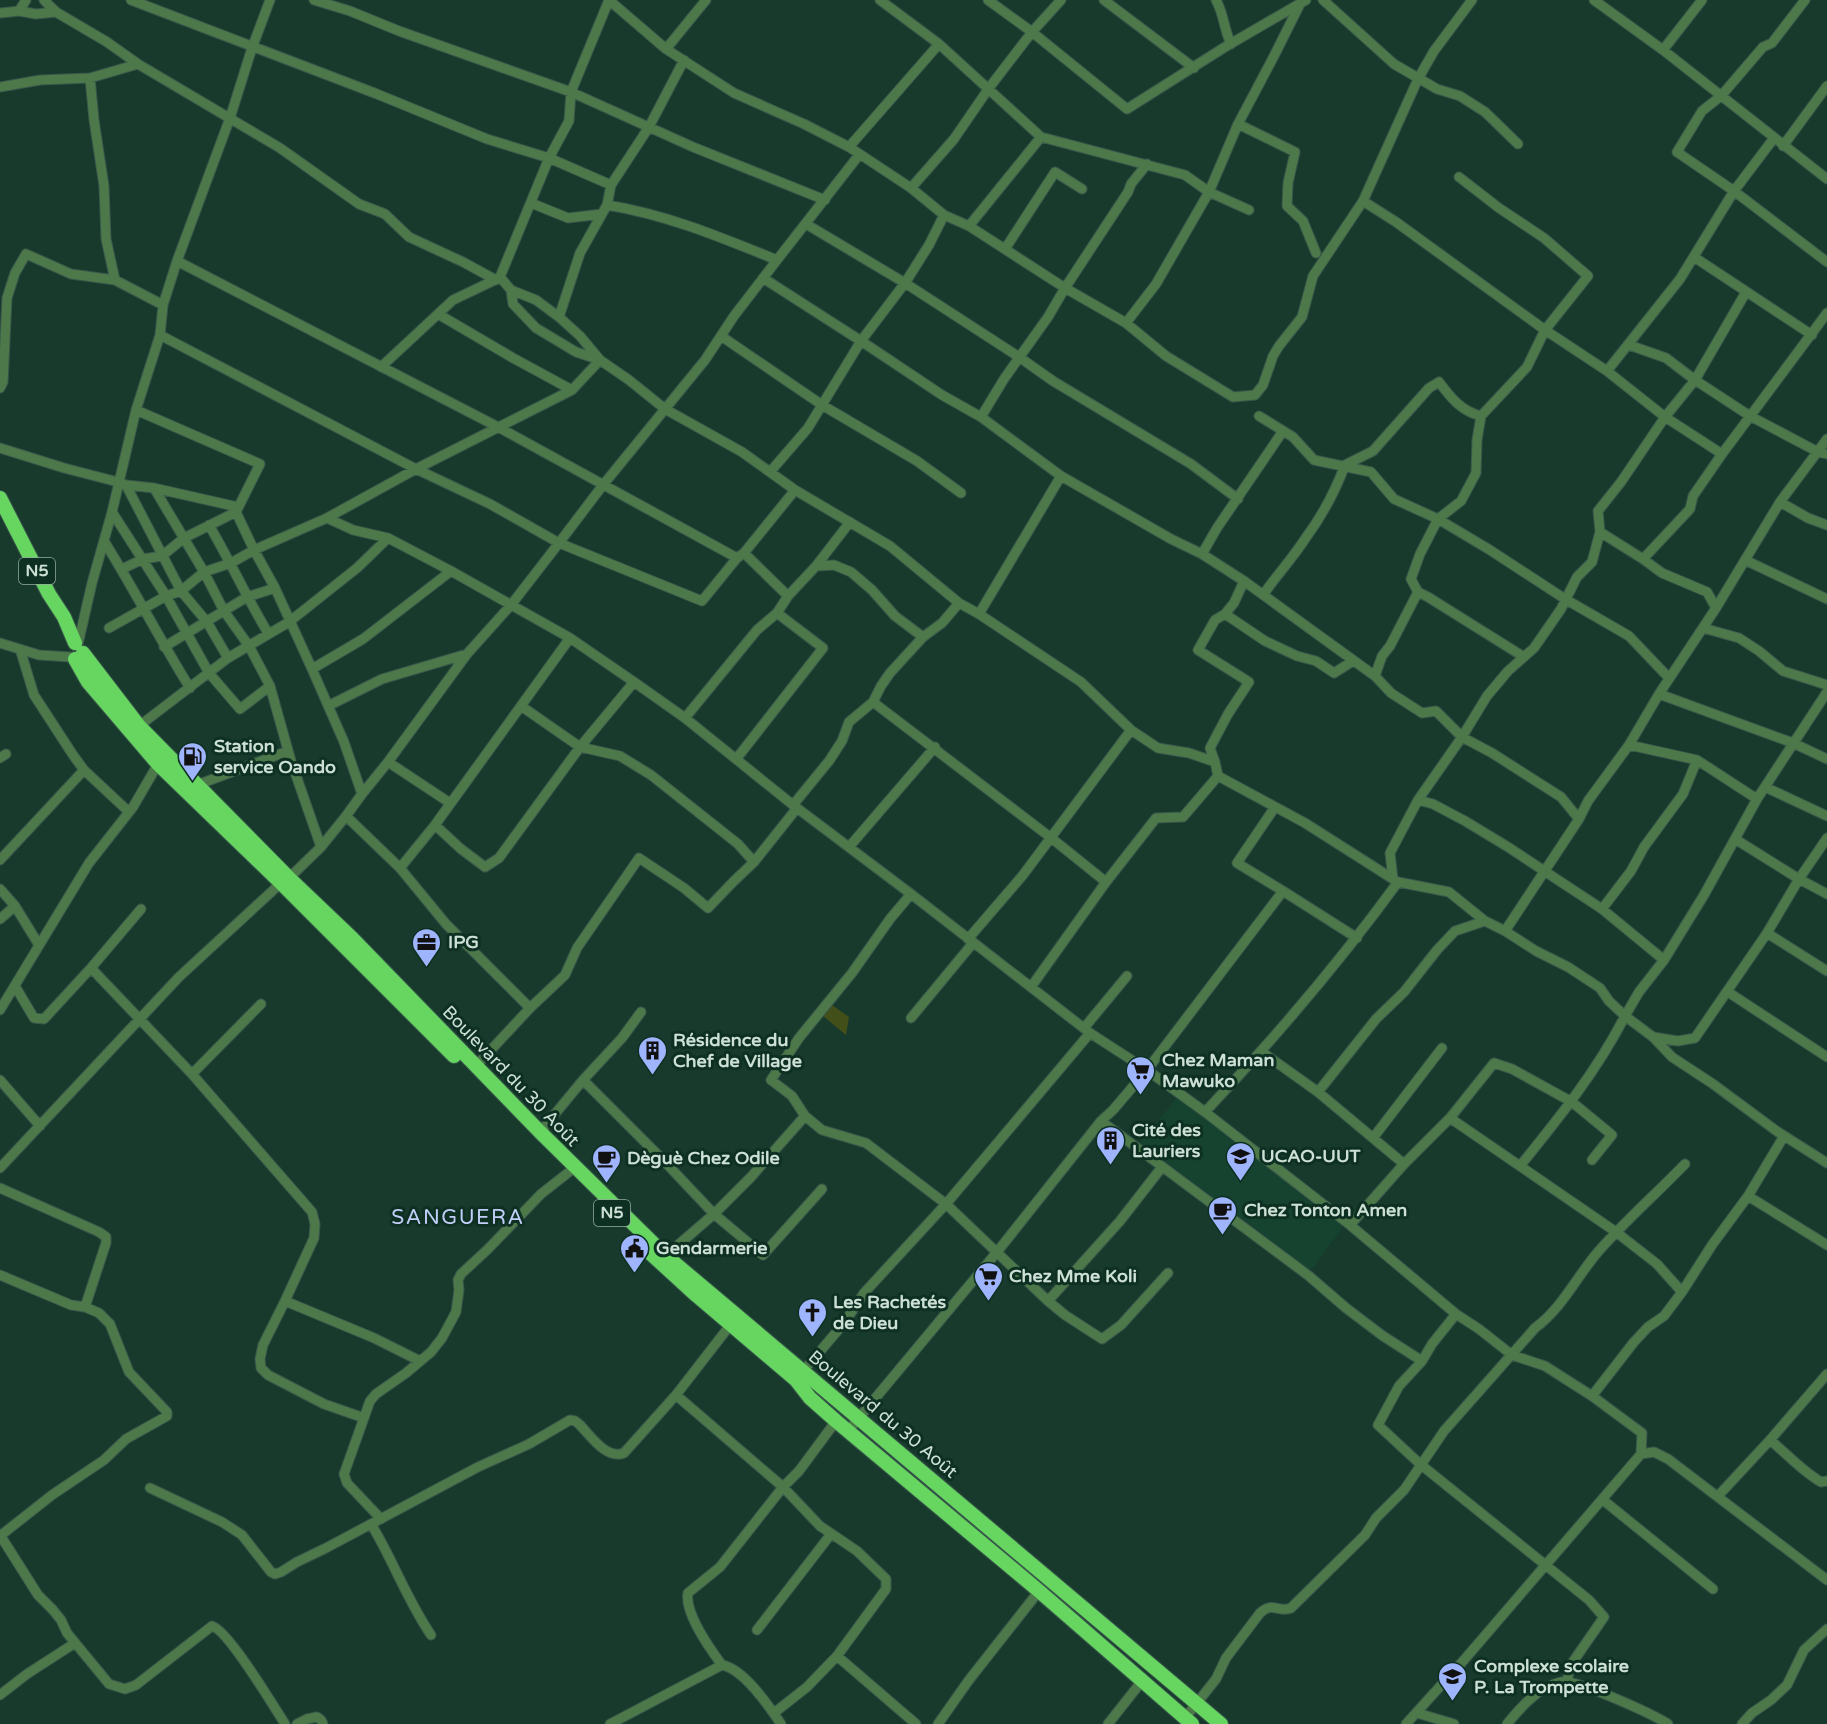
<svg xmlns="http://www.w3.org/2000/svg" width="1827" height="1724" viewBox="0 0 1827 1724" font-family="'Varela Round',sans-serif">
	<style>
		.built { fill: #164230 }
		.green { fill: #424f18 }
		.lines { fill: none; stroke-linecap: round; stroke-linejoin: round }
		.minor-casing { stroke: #39584b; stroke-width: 11 }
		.highway-casing { stroke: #39584b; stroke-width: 16 }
		.minor { stroke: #4d784a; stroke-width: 9 }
		.highway { stroke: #66d661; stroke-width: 14 }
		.labels { text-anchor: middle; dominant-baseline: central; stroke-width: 6; stroke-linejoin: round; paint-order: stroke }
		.shield { fill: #0d3022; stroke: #93aba0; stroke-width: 1.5 }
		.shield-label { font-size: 16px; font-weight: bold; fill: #cde0d6 }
		.poi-label { font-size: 18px; font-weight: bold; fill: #cde0d6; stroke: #0d3022; text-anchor: start }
		.street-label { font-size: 18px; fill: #cde0d6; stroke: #0d3022 }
		.quarter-label { font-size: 21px; letter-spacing: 1.5px; fill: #c1cef8; stroke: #0d3022 }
	</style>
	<rect width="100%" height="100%" fill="#183a2c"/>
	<path class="built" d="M 1179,1095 L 1345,1224 L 1313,1268 L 1306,1270 L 1260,1232 L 1140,1143 Z"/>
	<path class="green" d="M 832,1005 L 849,1017 L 846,1035 L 823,1016 Z"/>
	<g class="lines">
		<defs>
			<path id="minor" d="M 44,0 L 56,12 L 107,42 L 138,64 L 280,148 L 359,204 L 385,214 L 409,237 L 463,262 L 496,280
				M 131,0 L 377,94 L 487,139 L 549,158 L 611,185
				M 314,0 L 350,11 L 399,31 L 571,92 L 693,147 L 825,200
				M 609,0 L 571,92 L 569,121 L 549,158 L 500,277 L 511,290 L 536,300 L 559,317 L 580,336 L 600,360 L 629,380 L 665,409 L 742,452 L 795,490 L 890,546 L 959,603 L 979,614 L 1081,682 L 1131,730 L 1158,748 L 1189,753 L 1215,762 L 1218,776 L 1305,823 L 1393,879 L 1398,882 L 1449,892 L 1485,921 L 1505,931 L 1579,819 L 1588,801 L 1629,745 L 1659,694 L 1716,608 L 1780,502 L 1827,439
				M 609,0 L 666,49 L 734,93 L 804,124 L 849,147 L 911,188 L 944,215 L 969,226 L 1065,288 L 1126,323 L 1166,356 L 1233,397 L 1255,395 L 1263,385 L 1273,356 L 1279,346 L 1302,317 L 1313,276 L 1363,201 L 1418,79 L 1434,51 L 1472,0
				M 880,0 L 939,44 L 1041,137 L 1185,175 L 1209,192 L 1249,210
				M 988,0 L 1032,32 L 1127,109 L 1225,47 L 1306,0
				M 1104,0 L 1194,68
				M 1216,0 C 1224,14 1224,30 1231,44
				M 1323,0 L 1394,64 L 1437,89 L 1460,96 L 1485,112 L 1518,144
				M 1594,0 L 1663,50 L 1827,179
				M 1805,0 L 1772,43 L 1763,47 L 1721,96 L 1702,111 L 1677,152 L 1734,191 L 1827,262
				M 1299,6 L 1274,56 L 1238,124 L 1295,152 L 1288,183 L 1287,206 L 1303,221 L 1316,253
				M 19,11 L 36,14 L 56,12
				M 0,13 L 19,11 L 26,0
				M 666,49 L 706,0
				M 1663,50 L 1702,0
				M 90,78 L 94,120 L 104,186 L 106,239 L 115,280
				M 0,87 L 40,80 L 90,78 L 138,64
				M 1783,146 L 1827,86
				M 849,147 L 939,44
				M 911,188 L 954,139 L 989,88 L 1032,32 L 1061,0
				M 1363,201 L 1396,222 L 1545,330 L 1607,371 L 1665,417 L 1722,454
				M 531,203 L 568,218 L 602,214
				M 607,205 C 668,215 720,237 777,260
				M 806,224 L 905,283 L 1019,357 L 1053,381 L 1191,464 L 1238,499
				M 969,226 L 1041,137
				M 1005,249 L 1055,172 L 1082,189
				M 1694,257 L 1812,335
				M 177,261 L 498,427 L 737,558
				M 763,278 L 861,341 L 942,395 L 981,417 L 1061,476 L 1171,539 L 1202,554
				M 438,314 L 513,358 L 572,390
				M 559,317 L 580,253 L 607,205 L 611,185 L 649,127 L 684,60
				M 1126,323 L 1156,284 L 1209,192 L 1238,124
				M 160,335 L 416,469 L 490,504 L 559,543 L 603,485 L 705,360 L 734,316 L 777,260 L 859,155
				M 721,336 L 822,405 L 917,461 L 961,493
				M 1629,345 L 1666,358 L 1695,380 L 1750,416 L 1818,452 L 1827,454
				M 381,367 L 453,300 L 497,279
				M 1607,371 L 1680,279 L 1734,191 L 1774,138
				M 0,388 L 3,382 L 7,298 L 15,273 L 26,254 L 71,274 L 115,280 L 163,305
				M 136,410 L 260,464 L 236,512 L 254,550 L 275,588 L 312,669 L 344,742 L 362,794
				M 1259,416 L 1293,437 L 1314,460 L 1371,472 L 1394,499 L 1438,519 L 1490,550 L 1565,599 L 1629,636 L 1669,678
				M 981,417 L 1004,379 L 1048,317 L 1065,288 L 1128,192 L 1131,184 L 1147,164
				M 0,448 L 64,468 L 118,482 L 126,485 L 154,488 L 238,507
				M 770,472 L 808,428 L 861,341 L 905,283 L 929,245 L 944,215
				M 126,485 L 181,591 L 207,622 L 228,658
				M 154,488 L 204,572 L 224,611 L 249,646 L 270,686 L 291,761 L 321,847
				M 1780,502 L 1808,518 L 1827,525
				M 112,512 L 166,596 L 209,673 L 240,709 L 270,686
				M 327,518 L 353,530 L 388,538 L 451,571 L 570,638 L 634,682 L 685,718 L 793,805 L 911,894 L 1090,1033 L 1147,1070 L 1205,1112 L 1350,1225 L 1456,1314 L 1479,1329 L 1512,1355 L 1545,1366 L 1592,1396 L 1642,1433 L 1641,1454
				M 209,525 C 230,561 247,598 268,633
				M 1600,532 L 1643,559 L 1662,573 L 1707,592 L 1716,608
				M 104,541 C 134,589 160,640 190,688
				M 744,553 L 788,596
				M 1643,559 L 1690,509 L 1693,496 L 1722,454 L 1827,313
				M 1745,560 L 1827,599
				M 816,566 L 834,565 L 851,572 L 872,590 L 895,616 L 923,637
				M 122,569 L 143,559 L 162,556 L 184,538 L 236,512
				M 1244,581 L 1202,554 L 1217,528 L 1283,431
				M 1418,592 L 1411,579 L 1420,554 L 1438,519 L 1461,501 L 1476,473 L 1477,440 L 1481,416 L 1527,367 L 1545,330 L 1588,276 L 1544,238 L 1499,208 L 1459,177
				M 1263,595 C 1276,576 1292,559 1305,539 C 1322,516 1335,492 1345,465 L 1373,451 L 1429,388 L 1439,382 C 1451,398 1461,411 1481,416
				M 979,614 L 1061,476
				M 1225,614 L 1265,641 L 1297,656 L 1316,661 L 1334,673 L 1353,661
				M 109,628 L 166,596 L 181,591 L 204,572 L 231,563 L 254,550 L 327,518 L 416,469 L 572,390 L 600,360 L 576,352 L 536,328 L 513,304 L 511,290
				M 1703,628 L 1739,638 L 1759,651 L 1783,671 L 1827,685
				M 0,643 L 39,655 L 70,657
				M 78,644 L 92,583 L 112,512 L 136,410 L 160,335 L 163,305 L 177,261 L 230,118 L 252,48 L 270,0
				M 164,647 L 247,597 L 275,588
				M 20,649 L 34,695 L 73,755 L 84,770 L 129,812
				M 312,669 L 363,639 L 451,571
				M 1375,676 L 1382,656 L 1390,646 L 1418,592 L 1428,597 L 1524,657
				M 1659,694 L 1793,743 L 1827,759
				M 873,702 L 881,686 L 890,673 L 923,637 L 942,623 L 959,603
				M 328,706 L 382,679 L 467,654
				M 521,706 L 580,747 L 620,756 L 651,775 L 738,844 L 754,862
				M 685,718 L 757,630 L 777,613 L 788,596 L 816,566 L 850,522
				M 139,726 L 228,658 L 289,622 L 357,568 L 388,538
				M 1629,745 L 1697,760 L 1757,799
				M 0,758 L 6,754
				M 737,758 L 823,648 L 777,613
				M 388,762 L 450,803
				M 1215,762 L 1210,748 L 1228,714 L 1249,682 L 1198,650 L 1215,620 L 1225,614 L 1234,603 L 1244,581 L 1375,676 L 1391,693 L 1422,713 L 1436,711 L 1462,737 L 1492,753 L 1561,797 L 1579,819
				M 197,785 L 288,751
				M 1765,787 L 1827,816
				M 1418,800 L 1433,804 L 1465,821 L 1508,847 L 1602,909 L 1664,960
				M 793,805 L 829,761 L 842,741 L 849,722 L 873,702 L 1050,837 L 1106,882
				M 1275,807 L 1237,863 L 1283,891
				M 346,816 L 400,868 L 446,924 L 530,1008
				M 435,825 L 461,849 L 485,867 L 499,858 L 580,747 L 634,682
				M 1827,838 L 1799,879 L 1827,894
				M 849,847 L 935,747
				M 0,860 L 84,770
				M 400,868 L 435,825 L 570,638
				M 289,878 L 321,847 L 346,816 L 362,794 L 388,762 L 467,654 L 511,605 L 559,543 L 702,601 L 737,558 L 744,553 L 795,490
				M 1393,879 L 1390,853 L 1418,800 L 1462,737 L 1487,696 L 1508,671 L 1534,648 L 1561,609 L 1577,577 L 1592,562 L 1600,532 L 1598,511 L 1621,482 L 1665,417 L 1695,380 L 1746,292
				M 0,889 L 15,906 L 39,945
				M 911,894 L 890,919 L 852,973 L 799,1038 L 771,1080 L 792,1096 L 805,1116 L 822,1130 L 866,1143 L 946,1204 L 1048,1301 L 1065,1315 L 1102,1339 L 1121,1325 L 1168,1273
				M 1602,909 L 1631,871 L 1644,847 L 1683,794 L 1697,760
				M 0,919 L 15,906
				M 1505,931 L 1536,951 L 1568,967 L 1600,988 L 1609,1001 L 1625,1016 L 1639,992 L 1664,960 L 1704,895 L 1757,799 L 1827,692
				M 1767,933 L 1827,971
				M 968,939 L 1023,875 L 1131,730
				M 91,968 L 192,1074 L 312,1212 L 315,1224 L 314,1238 L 285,1301 L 263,1345 L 260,1359 L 261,1368 L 268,1375 L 324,1404 L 364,1418
				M 15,986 L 34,1018 L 44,1019 L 91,968 L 141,909
				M 1031,987 L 1106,882 L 1156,818 L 1183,817 L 1218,776
				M 1728,992 L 1827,1057
				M 0,1010 L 89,863 L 133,807 L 158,764
				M 911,1018 L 973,943
				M 1084,1028 L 1127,976
				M 1653,1037 L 1678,1041 L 1695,1038 L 1767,933 L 1799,879 L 1735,839
				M 1262,1052 L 1318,1092 L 1404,1164
				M 476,1066 L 530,1008 L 565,975 L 577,948 L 639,858 L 684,888 L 708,908 L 734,881 L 754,862 L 797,808
				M 192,1074 L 261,1004
				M 0,1080 L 40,1126
				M 583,1080 L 664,1161 L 714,1214 L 763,1255 L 822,1189
				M 1318,1092 L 1376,1019 L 1404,992 L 1437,950 L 1455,931 L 1485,921
				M 1205,1112 C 1274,1039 1339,963 1398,882
				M 1450,1118 L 1616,1232 L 1657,1264 L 1682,1292
				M 1101,1121 L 1309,1276 L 1346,1308 L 1383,1336 L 1422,1361 L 1432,1344 L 1456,1314
				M 540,1132 L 583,1080 L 622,1038 L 641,1012
				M 1373,1138 L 1442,1048
				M 1520,1166 C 1558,1119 1597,1071 1625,1016 L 1653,1037 L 1672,1057 L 1713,1084 L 1778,1132 L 1827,1163
				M 0,1168 L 179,977 L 281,883
				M 0,1188 L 99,1232 L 106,1237 L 106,1243 L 85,1307
				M 1748,1196 L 1784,1136
				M 1350,1225 L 1404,1164 L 1450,1118 L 1494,1063 L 1512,1069 L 1572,1102 L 1612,1135 L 1592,1160
				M 663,1258 L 714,1214 L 751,1177 L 805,1116
				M 0,1275 L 71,1305 L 85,1307 L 99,1313 L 110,1324 L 129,1372 L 167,1412 L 167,1416 L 126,1439 L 104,1460 L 52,1495 L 0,1536
				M 285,1301 L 374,1338 L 420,1361
				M 1048,1301 L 1120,1221 L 1162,1167
				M 1422,1361 L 1399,1386 L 1378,1425 L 1420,1464 L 1589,1600 L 1604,1617 L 1570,1666 L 1567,1682
				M 799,1376 L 845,1322 L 864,1293 L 946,1204 L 1090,1033
				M 676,1395 L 783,1487 L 820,1526 L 857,1551 L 886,1579 L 886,1589 L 837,1656 L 807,1687 L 774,1713
				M 1592,1396 L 1634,1342 L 1648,1327 L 1664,1316 L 1682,1292 L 1712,1245 L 1748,1196 L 1827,1245
				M 848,1431 L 997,1252 L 1101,1121 L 1113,1110 L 1147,1070 L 1283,891 L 1357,938
				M 1770,1440 C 1787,1454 1802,1471 1821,1482 L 1827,1481
				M 150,1488 L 222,1522 L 242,1535 L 271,1572 L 275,1574 L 281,1572 L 297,1562 L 326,1548 L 478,1467 L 529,1444 L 570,1420 L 575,1421 L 579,1424 C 590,1435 606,1460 624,1453 L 676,1395 L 731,1324
				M 1718,1496 L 1770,1440 L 1827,1374
				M 1603,1500 L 1713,1589
				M 381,1519 L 347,1483 L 344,1474 L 370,1401 L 376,1394 L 406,1373 L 431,1352 L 442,1338 L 456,1312 L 459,1290 L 458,1280 L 461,1274 L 488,1249 L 541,1194 L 569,1172
				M 371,1524 C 393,1560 407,1600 431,1635
				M 0,1535 L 38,1595 L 53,1610 L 61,1620 L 67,1633 L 109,1684 L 125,1689 L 136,1685 L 212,1626 C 228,1630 274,1707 285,1724
				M 757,1630 L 831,1534
				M 837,1656 L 916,1724
				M 722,1665 C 744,1669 769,1706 781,1724
				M 0,1695 L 27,1674 L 75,1643
				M 1417,1713 L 1454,1724
				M 1185,1718 L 1216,1679 L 1226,1658 L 1260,1613 C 1273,1601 1278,1613 1291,1608 L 1365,1535 L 1376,1518 L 1404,1490 L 1444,1431 L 1535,1328 C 1562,1308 1576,1278 1597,1253 C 1624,1222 1656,1194 1685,1164
				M 297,1724 L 307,1719 L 317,1717 L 321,1720 L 323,1724
				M 610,1724 L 722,1665 C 710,1649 684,1612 688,1593 L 720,1567 L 783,1487 L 799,1471 L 836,1421
				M 938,1724 L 969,1680 L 1039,1591
				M 1108,1724 L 1142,1681
				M 1406,1724 L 1464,1660 L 1641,1454 L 1654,1452 L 1668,1459 L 1827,1580
				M 1507,1724 C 1521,1707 1538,1687 1561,1682 C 1577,1679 1652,1714 1668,1724
				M 1742,1724 L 1752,1713 L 1771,1700 L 1787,1685 L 1804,1650 L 1827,1629"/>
			<path id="highway" d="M 0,498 L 49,594 L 64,617 L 75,643
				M 83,653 L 139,726 L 289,878 L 352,938 L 540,1132 L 665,1255 L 1221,1724
				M 75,659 L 88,682 L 158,764 L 281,883 L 454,1056
				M 649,1252 L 696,1295 L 796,1380 L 810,1398 L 836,1421 L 1039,1591 L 1192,1724"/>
		</defs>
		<use href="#minor" class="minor-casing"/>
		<use href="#highway" class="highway-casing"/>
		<use href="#minor" class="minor"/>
		<use href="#highway" class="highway"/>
	</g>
	<defs>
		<symbol id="fuel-pin" viewBox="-11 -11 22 30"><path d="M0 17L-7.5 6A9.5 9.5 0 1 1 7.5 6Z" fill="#9eb4fd" stroke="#0d3022"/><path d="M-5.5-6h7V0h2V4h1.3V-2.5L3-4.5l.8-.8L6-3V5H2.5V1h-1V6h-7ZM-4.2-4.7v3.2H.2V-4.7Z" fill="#111"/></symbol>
		<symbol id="office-pin" viewBox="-11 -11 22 30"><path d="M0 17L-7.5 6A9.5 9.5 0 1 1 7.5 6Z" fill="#9eb4fd" stroke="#0d3022"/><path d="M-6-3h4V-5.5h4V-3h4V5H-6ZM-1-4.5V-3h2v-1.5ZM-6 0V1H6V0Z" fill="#111"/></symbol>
		<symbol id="building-pin" viewBox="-11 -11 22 30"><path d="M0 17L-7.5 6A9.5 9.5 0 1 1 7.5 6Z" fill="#9eb4fd" stroke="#0d3022"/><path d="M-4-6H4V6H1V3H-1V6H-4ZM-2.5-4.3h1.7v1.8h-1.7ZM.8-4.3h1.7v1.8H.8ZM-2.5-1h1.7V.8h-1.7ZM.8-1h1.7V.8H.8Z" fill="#111"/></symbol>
		<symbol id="supermarket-pin" viewBox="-11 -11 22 30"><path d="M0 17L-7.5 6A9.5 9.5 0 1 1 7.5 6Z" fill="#9eb4fd" stroke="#0d3022"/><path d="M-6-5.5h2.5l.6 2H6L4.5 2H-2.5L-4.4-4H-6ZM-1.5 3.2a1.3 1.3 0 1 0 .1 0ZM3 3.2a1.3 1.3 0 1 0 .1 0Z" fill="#111"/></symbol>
		<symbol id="university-pin" viewBox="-11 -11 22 30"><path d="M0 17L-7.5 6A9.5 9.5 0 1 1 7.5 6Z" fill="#9eb4fd" stroke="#0d3022"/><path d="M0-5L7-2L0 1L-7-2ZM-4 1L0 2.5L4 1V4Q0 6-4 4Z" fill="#111"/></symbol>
		<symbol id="cafe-pin" viewBox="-11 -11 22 30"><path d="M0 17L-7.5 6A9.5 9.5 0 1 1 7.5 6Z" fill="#9eb4fd" stroke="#0d3022"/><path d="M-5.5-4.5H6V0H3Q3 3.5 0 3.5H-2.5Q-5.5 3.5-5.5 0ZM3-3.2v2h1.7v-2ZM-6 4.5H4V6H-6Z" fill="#111"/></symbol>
		<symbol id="civic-pin" viewBox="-11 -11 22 30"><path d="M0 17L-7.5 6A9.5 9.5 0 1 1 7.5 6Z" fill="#9eb4fd" stroke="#0d3022"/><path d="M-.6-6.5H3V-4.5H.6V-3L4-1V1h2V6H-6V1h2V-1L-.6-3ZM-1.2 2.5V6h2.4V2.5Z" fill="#111"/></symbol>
		<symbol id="church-pin" viewBox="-11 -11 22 30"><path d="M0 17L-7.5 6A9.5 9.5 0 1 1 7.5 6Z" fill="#9eb4fd" stroke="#0d3022"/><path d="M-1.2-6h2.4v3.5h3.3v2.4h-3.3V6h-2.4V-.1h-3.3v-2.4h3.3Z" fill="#111"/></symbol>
		<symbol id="school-pin" viewBox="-11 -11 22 30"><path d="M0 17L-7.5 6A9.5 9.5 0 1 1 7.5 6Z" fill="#9eb4fd" stroke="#0d3022"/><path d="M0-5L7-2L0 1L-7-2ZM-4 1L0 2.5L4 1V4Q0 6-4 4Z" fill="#111"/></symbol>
	</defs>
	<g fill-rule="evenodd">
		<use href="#fuel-pin" x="176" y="740" width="33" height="45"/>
		<use href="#office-pin" x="410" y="926" width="33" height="45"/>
		<use href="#building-pin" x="636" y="1034" width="33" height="45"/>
		<use href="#supermarket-pin" x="1124" y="1054" width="33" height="45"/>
		<use href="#building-pin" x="1094" y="1124" width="33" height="45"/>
		<use href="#university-pin" x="1224" y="1140" width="33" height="45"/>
		<use href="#cafe-pin" x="590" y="1142" width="33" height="45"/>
		<use href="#cafe-pin" x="1206" y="1194" width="33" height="45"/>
		<use href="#civic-pin" x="618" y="1232" width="33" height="45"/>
		<use href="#supermarket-pin" x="972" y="1260" width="33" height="45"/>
		<use href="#church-pin" x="796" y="1296" width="33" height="45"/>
		<use href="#school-pin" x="1436" y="1660" width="33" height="45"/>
	</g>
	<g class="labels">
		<g class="shield">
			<rect x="19" y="558" width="36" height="26" rx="4.5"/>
			<rect x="594" y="1200" width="36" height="26" rx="4.5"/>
		</g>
		<g class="shield-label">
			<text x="37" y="571">N5</text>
			<text x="612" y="1213">N5</text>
		</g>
		<g class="poi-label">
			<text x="214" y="746">Station<tspan x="214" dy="21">service Oando</tspan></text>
			<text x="448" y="942">IPG</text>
			<text x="673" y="1040">Résidence du<tspan x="673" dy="21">Chef de Village</tspan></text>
			<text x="1162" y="1060">Chez Maman<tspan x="1162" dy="21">Mawuko</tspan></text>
			<text x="1132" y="1130">Cité des<tspan x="1132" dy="21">Lauriers</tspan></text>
			<text x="1261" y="1156">UCAO-UUT</text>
			<text x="627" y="1158">Dèguè Chez Odile</text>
			<text x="1244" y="1210">Chez Tonton Amen</text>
			<text x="656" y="1248">Gendarmerie</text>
			<text x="1009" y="1276">Chez Mme Koli</text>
			<text x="833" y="1302">Les Rachetés<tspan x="833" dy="21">de Dieu</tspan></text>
			<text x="1474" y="1666">Complexe scolaire<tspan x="1474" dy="21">P. La Trompette</tspan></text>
		</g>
		<g class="street-label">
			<text transform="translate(511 1076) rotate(46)">Boulevard du 30 Août</text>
			<text transform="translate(883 1414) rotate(40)">Boulevard du 30 Août</text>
		</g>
		<g class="quarter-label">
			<text x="458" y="1217">SANGUERA</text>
		</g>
	</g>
</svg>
